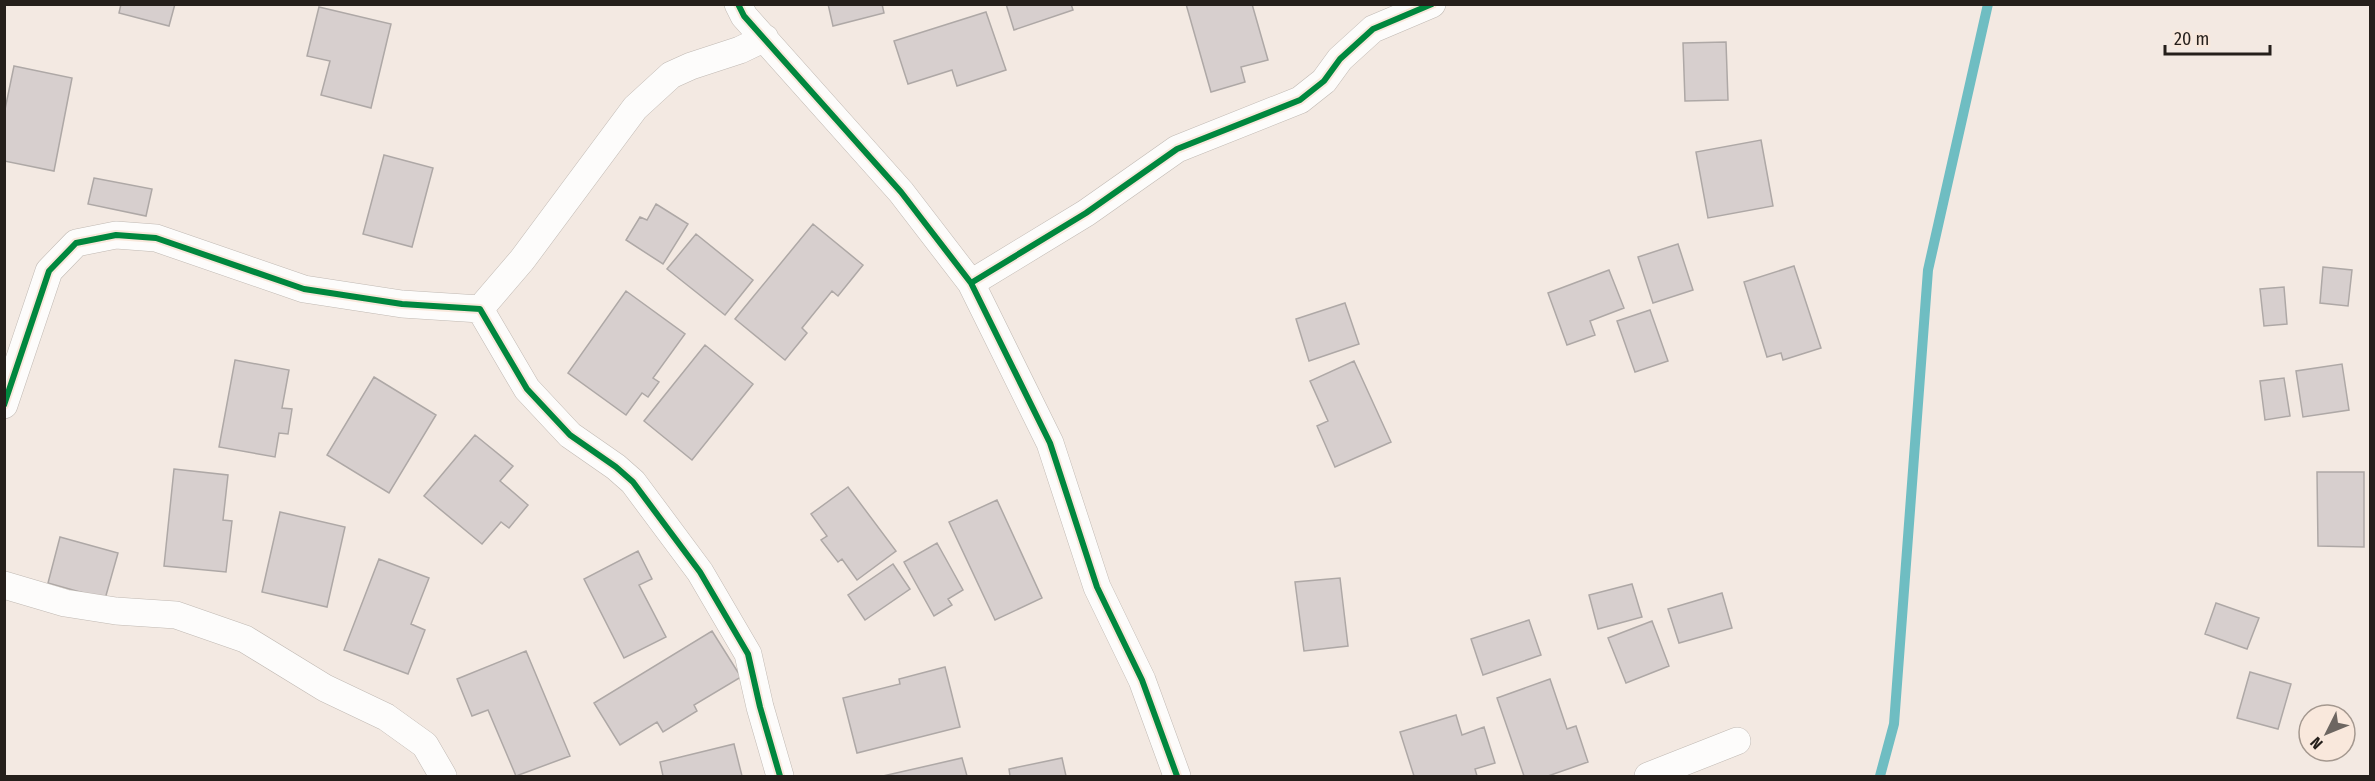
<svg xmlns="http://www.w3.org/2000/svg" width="2375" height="781" viewBox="0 0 2375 781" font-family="'Fira Sans Condensed',sans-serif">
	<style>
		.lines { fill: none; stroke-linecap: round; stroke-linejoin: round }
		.stream { stroke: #6fbdc2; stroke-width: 10 }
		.building { fill: #d7cfce; stroke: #aea8a6; stroke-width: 1.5 }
		.minor-casing { stroke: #c0b9b3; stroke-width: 28 }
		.minor { stroke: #fdfcfb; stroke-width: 27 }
		.cycleway-casing { stroke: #f9e8dc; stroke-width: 10 }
		.cycleway { stroke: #00873e; stroke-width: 6 }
	</style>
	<rect width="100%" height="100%" fill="#f3e9e2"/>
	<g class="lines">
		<path class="stream" d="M 1880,776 L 1894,724 L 1928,270 L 1988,4"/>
	</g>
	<path class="building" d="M 121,4 L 175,4 L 169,26 L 119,13 Z
		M 828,4 L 882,4 L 884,13 L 833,26 Z
		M 1006,4 L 1071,4 L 1073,10 L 1014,30 Z
		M 1186,4 L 1252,4 L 1268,60 L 1241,67 L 1245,82 L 1211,92 Z
		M 319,7 L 391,24 L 371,108 L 321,95 L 330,61 L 307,56 Z
		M 986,12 L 1006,70 L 957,86 L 952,70 L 908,84 L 894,41 Z
		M 1726,42 L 1728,100 L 1685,101 L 1683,43 Z
		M 14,66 L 72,78 L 54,171 L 4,161 L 4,114 Z
		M 1761,140 L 1773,206 L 1708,218 L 1696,152 Z
		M 384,155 L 433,168 L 412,247 L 363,234 Z
		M 94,178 L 152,189 L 146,216 L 88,204 Z
		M 656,204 L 688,224 L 663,264 L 626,240 L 640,217 L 647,220 Z
		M 813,224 L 863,265 L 838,296 L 832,291 L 802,328 L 807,333 L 785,360 L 735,319 Z
		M 696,234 L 753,280 L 725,315 L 667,269 Z
		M 1678,244 L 1693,290 L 1653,303 L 1638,257 Z
		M 1794,266 L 1821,348 L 1783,360 L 1781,353 L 1767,357 L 1744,282 Z
		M 2323,267 L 2352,270 L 2348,306 L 2320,303 Z
		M 1609,270 L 1624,308 L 1590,321 L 1595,335 L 1567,345 L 1548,293 Z
		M 2284,287 L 2287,324 L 2264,326 L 2260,289 Z
		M 626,291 L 685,334 L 653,378 L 659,382 L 648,397 L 642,393 L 626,415 L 568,373 Z
		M 1345,303 L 1359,344 L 1309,361 L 1296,319 Z
		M 1650,310 L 1668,361 L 1635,372 L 1617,321 Z
		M 705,345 L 753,384 L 692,460 L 644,421 Z
		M 235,360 L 289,370 L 282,408 L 292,409 L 288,434 L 279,433 L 275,457 L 219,447 Z
		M 1354,361 L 1391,442 L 1335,467 L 1317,426 L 1328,421 L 1310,381 Z
		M 2342,364 L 2349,410 L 2303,417 L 2296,371 Z
		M 374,377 L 436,415 L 389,493 L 327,455 Z
		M 2284,378 L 2290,416 L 2265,420 L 2260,381 Z
		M 475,435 L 513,466 L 500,481 L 528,505 L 509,528 L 501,522 L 482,544 L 424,496 Z
		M 174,469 L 228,475 L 223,520 L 232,521 L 226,572 L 164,566 Z
		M 2317,472 L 2364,472 L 2364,547 L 2318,546 Z
		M 848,487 L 896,551 L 857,580 L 842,559 L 838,562 L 821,540 L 827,536 L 811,514 Z
		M 997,500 L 1042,598 L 995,620 L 949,522 Z
		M 280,512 L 345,527 L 327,607 L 262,592 Z
		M 60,537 L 118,553 L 105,599 L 48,583 Z
		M 937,543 L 963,590 L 948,599 L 952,605 L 934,616 L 904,562 Z
		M 638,551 L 652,579 L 639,585 L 666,637 L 624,658 L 584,579 Z
		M 379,559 L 429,578 L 411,624 L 425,630 L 408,674 L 344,650 Z
		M 893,564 L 910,589 L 865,620 L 848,595 Z
		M 1340,578 L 1348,646 L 1304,651 L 1295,582 Z
		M 1632,584 L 1642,617 L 1598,629 L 1589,595 Z
		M 1722,593 L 1732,628 L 1679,643 L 1668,609 Z
		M 2216,603 L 2259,618 L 2247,649 L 2205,634 Z
		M 1529,620 L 1541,655 L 1483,675 L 1471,639 Z
		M 1652,621 L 1669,666 L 1626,683 L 1608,638 Z
		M 712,631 L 741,677 L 694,705 L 697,711 L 663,732 L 657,722 L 620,745 L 594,703 Z
		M 526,651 L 570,756 L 516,776 L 488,710 L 472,716 L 457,679 Z
		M 945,667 L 960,727 L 857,753 L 843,698 L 900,684 L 899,679 Z
		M 2250,672 L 2291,684 L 2278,729 L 2237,718 Z
		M 1550,679 L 1567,729 L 1576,726 L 1588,762 L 1548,776 L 1524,776 L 1497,698 Z
		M 1456,715 L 1462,735 L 1484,727 L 1495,763 L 1475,769 L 1477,776 L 1414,776 L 1400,732 Z
		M 734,744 L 742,776 L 663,776 L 660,762 Z
		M 962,758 L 967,776 L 883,776 Z
		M 1062,758 L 1066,776 L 1010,776 L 1009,769 Z"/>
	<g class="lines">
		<defs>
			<path id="minor" d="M 738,4 L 744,16 L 901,192 L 971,283 L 1050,443 L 1097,587 L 1142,680 L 1177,776
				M 971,283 L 1086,213 L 1177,149 L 1300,100 L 1324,81 L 1340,59 L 1373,29 L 1432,4
				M 480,309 L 527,389 L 570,435 L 616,467 L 633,482 L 700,572 L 748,654 L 760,707 L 780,776
				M 480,309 L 522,260 L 635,108 L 671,75 L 691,66 L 740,50 L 765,38
				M 4,405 L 49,271 L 76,243 L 116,235 L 156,238 L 304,289 L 402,304 L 480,309
				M 4,585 L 65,603 L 116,611 L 176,615 L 245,639 L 325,688 L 386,717 L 425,745 L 443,776
				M 1648,776 L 1737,741"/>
		</defs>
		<use href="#minor" class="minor-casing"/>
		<use href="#minor" class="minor"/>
		<defs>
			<path id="cycleway" d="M 738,4 L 744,16 L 901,192 L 971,283 L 1050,443 L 1097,587 L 1142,680 L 1177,776
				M 971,283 L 1086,213 L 1177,149 L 1300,100 L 1324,81 L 1340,59 L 1373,29 L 1432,4
				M 4,405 L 49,271 L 76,243 L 116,235 L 156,238 L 304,289 L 402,304 L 480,309 L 527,389 L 570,435 L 616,467 L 633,482 L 700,572 L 748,654 L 760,707 L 780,776"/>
		</defs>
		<use href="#cycleway" class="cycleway-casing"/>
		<use href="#cycleway" class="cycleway"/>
	</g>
	<rect width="2375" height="781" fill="none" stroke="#251f1b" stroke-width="12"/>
	<g transform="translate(2327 733) rotate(227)"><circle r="28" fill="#f9e8dc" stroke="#a4988f" stroke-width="1.5"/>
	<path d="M0-4.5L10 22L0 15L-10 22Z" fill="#6d6661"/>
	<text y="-9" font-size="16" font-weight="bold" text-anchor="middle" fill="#251f1b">N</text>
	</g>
	<path d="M2165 45v9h105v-9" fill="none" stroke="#251f1b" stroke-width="3"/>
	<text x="2174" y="45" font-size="18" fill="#251f1b" stroke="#f9e8dc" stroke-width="4.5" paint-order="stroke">20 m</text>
</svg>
